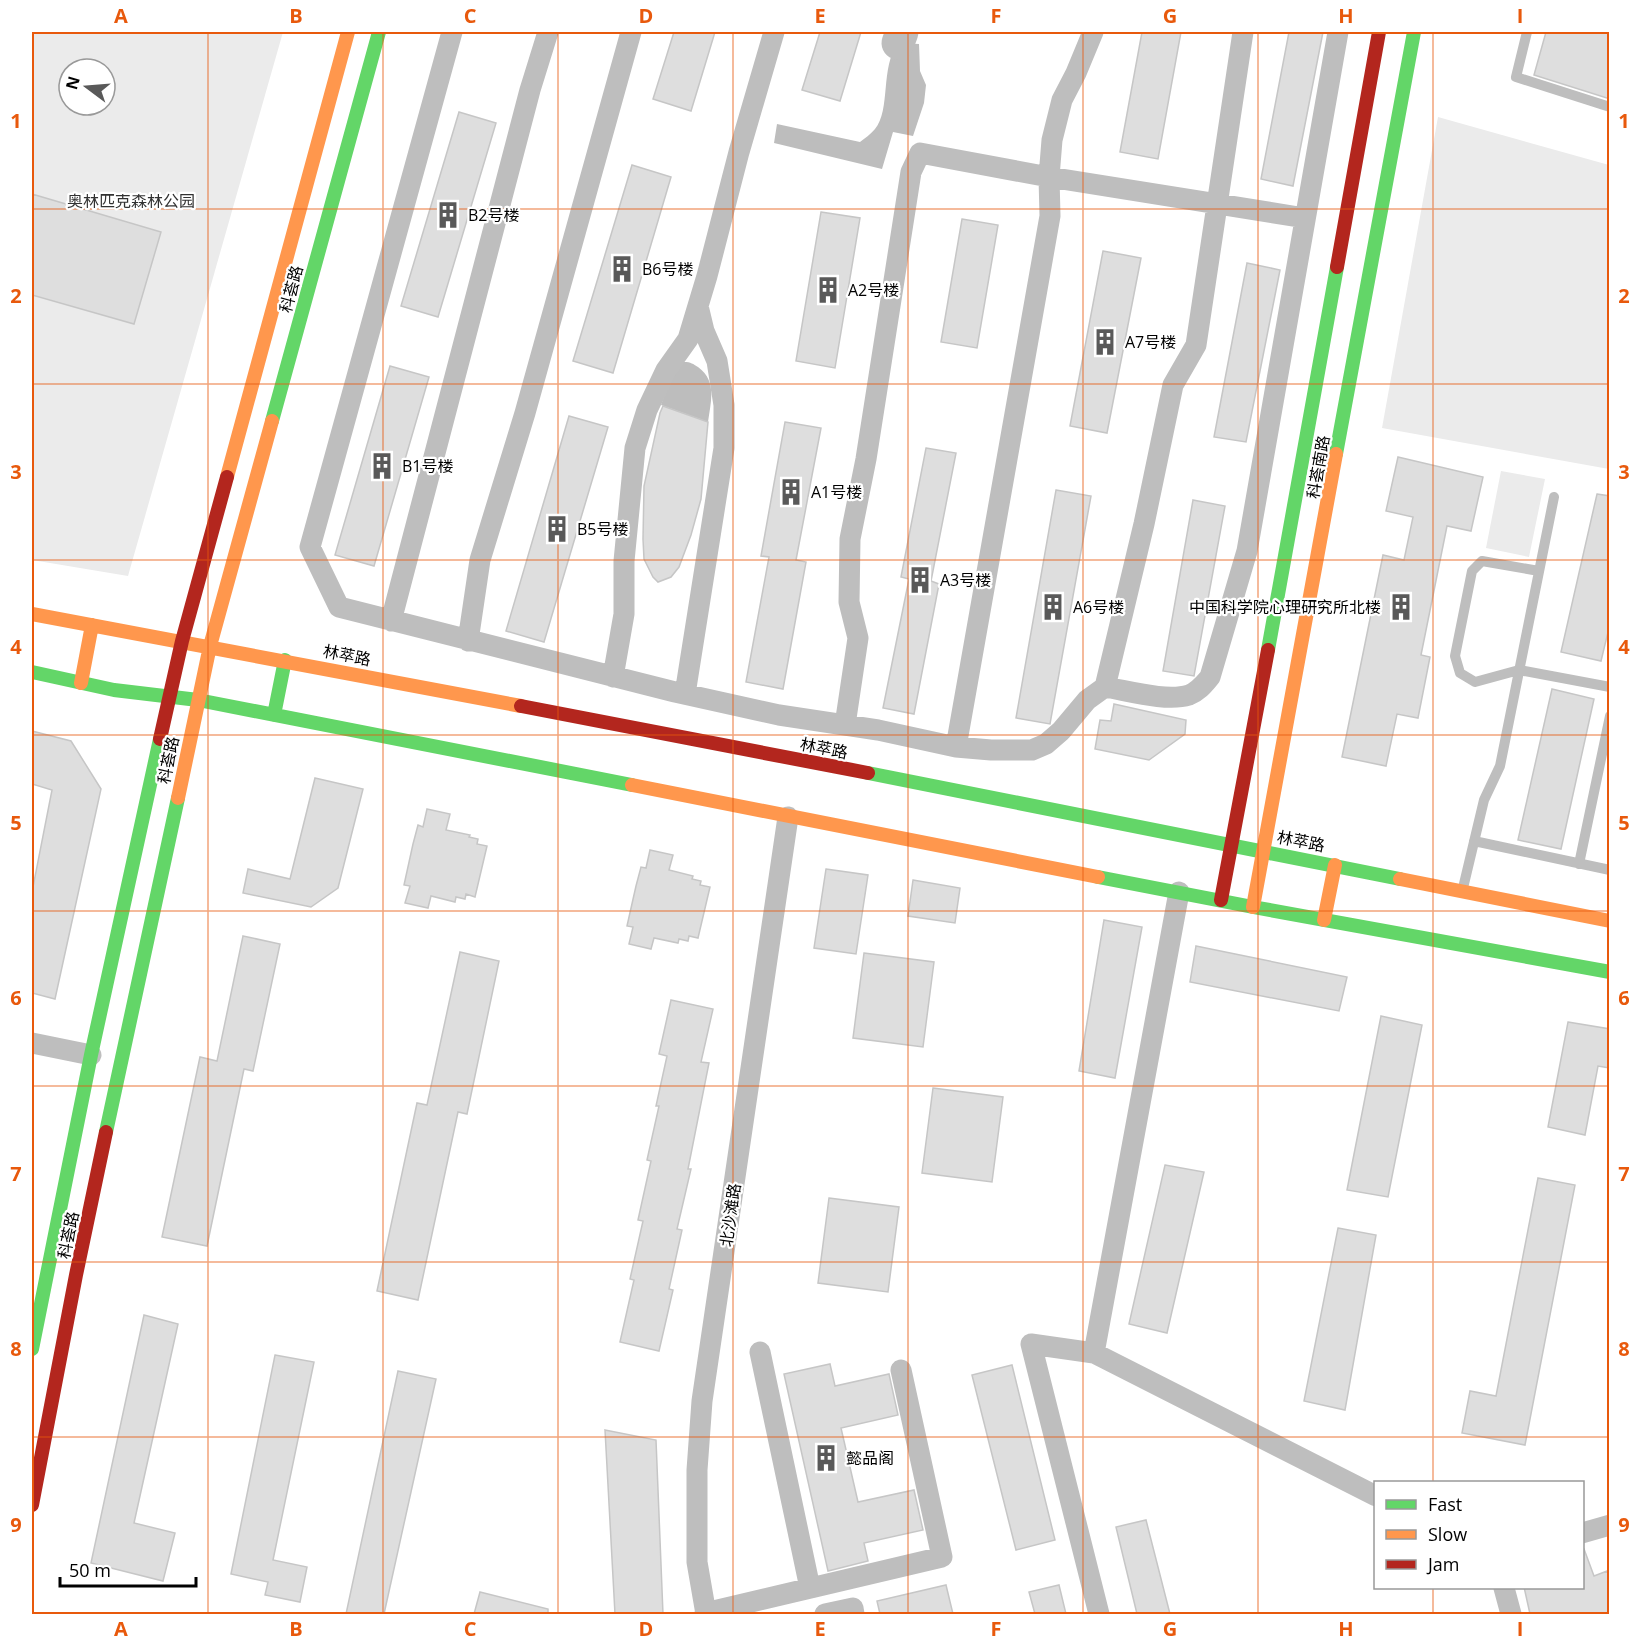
<svg xmlns="http://www.w3.org/2000/svg" width="1641" height="1646" viewBox="0 0 1641 1646" font-family="'Open Sans','Noto Sans SC',sans-serif">
	<style>
		.green { fill: #ebebeb; fill-rule: evenodd }
		.water { fill: #bdbdbd }
		.lines { fill: none; stroke-linecap: round; stroke-linejoin: round }
		.river { stroke: #bdbdbd; stroke-width: 33 }
		.building { fill: #dedede; stroke: #c6c6c6; stroke-width: 1.5 }
		.lane { stroke: #bebebe; stroke-width: 10 }
		.street { stroke: #bebebe; stroke-width: 21 }
		.fast { stroke: #63d668; stroke-width: 14 }
		.slow { stroke: #ff974d; stroke-width: 14 }
		.jam { stroke: #b3261e; stroke-width: 14 }
		.grid { fill: none; stroke: #e8590c; stroke-width: 1.5; stroke-opacity: 0.55 }
		.labels { text-anchor: middle; dominant-baseline: central; stroke-width: 4.5; stroke-linejoin: round; paint-order: stroke }
		.park-label { font-size: 16px; fill: #313131; stroke: #fff }
		.poi-label { font-size: 16px; fill: #000; stroke: #fff; text-anchor: start }
		.street-label { font-size: 16px; fill: #000; stroke: #fff }
		.neatline { fill: none; stroke: #e8590c; stroke-width: 2 }
		.grid-label { font-size: 20px; text-anchor: middle; font-weight: bold; fill: #e8590c }
	</style>
	<rect width="100%" height="100%" fill="#fff"/>
	<path class="green" d="M 32,32 L 283,32 L 128,576 L 32,560 ZM 69,69 L 105,69 L 105,105 L 69,105 Z
		M 1438,117 L 1609,165 L 1609,469 L 1382,428 Z
		M 1501,471 L 1545,479 L 1529,557 L 1486,548 Z"/>
	<path class="water" d="M 898,43 L 919,44 L 920,71 L 926,85 L 924,103 L 913,136 L 893,132 L 882,169 L 774,143 L 777,124 L 860,142 C 865,138 871,134 875,129 C 891,110 880,67 898,43 Z
		M 684,362 C 691,362 693,364 698,367 C 717,381 711,401 708,422 L 661,405 L 671,377 Z"/>
	<g class="lines">
		<path class="river" d="M 898,43 L 902,32"/>
	</g>
	<path class="building" d="M 674,32 L 715,32 L 691,111 L 653,99 Z
		M 820,32 L 861,32 L 840,101 L 802,90 Z
		M 1142,32 L 1181,32 L 1158,159 L 1120,152 Z
		M 1289,32 L 1323,32 L 1293,186 L 1261,179 Z
		M 1546,32 L 1610,32 L 1610,99 L 1534,75 Z
		M 459,112 L 496,123 L 438,317 L 401,306 Z
		M 632,165 L 671,177 L 613,373 L 573,361 Z
		M 32,194 L 161,232 L 134,324 L 32,295 Z
		M 821,212 L 860,218 L 835,368 L 796,361 Z
		M 962,219 L 998,225 L 977,348 L 941,342 Z
		M 1103,251 L 1141,258 L 1107,433 L 1070,426 Z
		M 1247,263 L 1280,270 L 1246,442 L 1214,437 Z
		M 390,366 L 429,377 L 374,566 L 335,555 Z
		M 663,406 L 708,422 L 701,499 L 691,535 L 679,567 L 671,577 L 658,582 L 653,577 L 644,559 L 643,539 L 644,486 L 660,413 Z
		M 569,416 L 608,427 L 544,642 L 506,631 Z
		M 785,422 L 821,428 L 796,560 L 806,562 L 783,689 L 746,682 L 769,557 L 761,556 Z
		M 926,448 L 956,453 L 931,581 L 939,584 L 914,714 L 883,708 L 909,579 L 901,577 Z
		M 1398,457 L 1483,477 L 1471,531 L 1447,526 L 1421,655 L 1430,657 L 1418,718 L 1397,714 L 1386,766 L 1342,757 L 1383,555 L 1404,560 L 1413,517 L 1386,511 Z
		M 1056,490 L 1091,496 L 1050,724 L 1016,718 Z
		M 1597,494 L 1610,496 L 1610,624 L 1601,661 L 1561,652 Z
		M 1193,500 L 1225,506 L 1194,676 L 1163,671 Z
		M 1552,689 L 1594,699 L 1561,849 L 1518,840 Z
		M 1114,704 L 1186,720 L 1185,734 L 1149,760 L 1095,749 L 1100,720 L 1111,721 Z
		M 32,731 L 71,741 L 101,789 L 55,999 L 32,993 L 32,892 L 52,790 L 32,784 Z
		M 315,778 L 363,789 L 338,888 L 311,907 L 243,893 L 248,869 L 290,879 Z
		M 427,809 L 450,814 L 446,830 L 470,835 L 469,837 L 478,839 L 477,844 L 487,846 L 475,897 L 466,894 L 465,899 L 456,897 L 455,902 L 431,896 L 428,908 L 405,903 L 410,886 L 404,885 L 413,844 L 418,825 L 423,827 Z
		M 650,850 L 673,855 L 669,870 L 693,876 L 692,879 L 701,881 L 700,885 L 710,887 L 698,938 L 689,936 L 688,941 L 679,939 L 678,943 L 654,938 L 651,949 L 629,944 L 633,927 L 627,926 L 636,886 L 641,867 L 646,868 Z
		M 826,869 L 868,875 L 856,954 L 814,948 Z
		M 913,880 L 960,888 L 955,923 L 908,916 Z
		M 1104,920 L 1142,927 L 1115,1078 L 1079,1071 Z
		M 243,936 L 280,944 L 253,1071 L 244,1069 L 207,1246 L 162,1237 L 200,1057 L 217,1061 Z
		M 1196,946 L 1347,977 L 1339,1011 L 1190,982 Z
		M 460,952 L 499,961 L 467,1114 L 458,1112 L 418,1300 L 377,1291 L 417,1103 L 427,1105 Z
		M 864,953 L 934,962 L 923,1047 L 853,1038 Z
		M 671,1000 L 713,1009 L 701,1062 L 709,1063 L 688,1169 L 691,1169 L 677,1229 L 682,1230 L 669,1289 L 673,1290 L 659,1351 L 620,1342 L 634,1280 L 630,1279 L 643,1221 L 638,1220 L 651,1161 L 647,1160 L 659,1106 L 656,1106 L 667,1056 L 659,1054 Z
		M 1381,1016 L 1422,1025 L 1388,1197 L 1347,1190 Z
		M 1568,1022 L 1610,1029 L 1610,1068 L 1598,1066 L 1585,1135 L 1548,1127 Z
		M 933,1088 L 1003,1097 L 992,1182 L 922,1173 Z
		M 1165,1165 L 1204,1172 L 1167,1333 L 1129,1324 Z
		M 1538,1178 L 1575,1185 L 1525,1445 L 1462,1433 L 1470,1391 L 1496,1396 Z
		M 829,1198 L 899,1207 L 888,1292 L 818,1283 Z
		M 1338,1228 L 1376,1235 L 1345,1410 L 1304,1401 Z
		M 144,1315 L 178,1324 L 134,1523 L 175,1533 L 163,1581 L 91,1563 Z
		M 275,1355 L 314,1362 L 273,1560 L 307,1567 L 300,1602 L 265,1595 L 268,1582 L 231,1574 Z
		M 830,1364 L 835,1386 L 889,1374 L 898,1415 L 841,1428 L 858,1502 L 914,1490 L 923,1530 L 864,1543 L 868,1561 L 828,1571 L 784,1374 Z
		M 1012,1365 L 1055,1540 L 1016,1550 L 972,1375 Z
		M 398,1371 L 436,1379 L 384,1614 L 346,1614 Z
		M 605,1430 L 656,1440 L 663,1614 L 615,1614 Z
		M 1146,1520 L 1170,1614 L 1137,1614 L 1116,1527 Z
		M 1584,1549 L 1594,1576 L 1607,1571 L 1610,1579 L 1610,1614 L 1530,1614 L 1524,1587 L 1582,1587 L 1582,1550 Z
		M 946,1585 L 953,1614 L 880,1614 L 877,1601 Z
		M 1059,1585 L 1066,1614 L 1035,1614 L 1029,1592 Z
		M 480,1592 L 548,1609 L 548,1614 L 474,1614 Z"/>
	<g class="lines">
		<path class="lane" d="M 1527,32 L 1516,77 L 1610,107
			M 1539,571 L 1482,561 L 1472,571 L 1455,656 L 1460,673 L 1475,682 L 1519,670 L 1610,687
			M 1474,841 L 1610,870
			M 1579,864 L 1610,716
			M 1463,888 L 1484,800 L 1500,766 L 1554,497"/>
		<path class="street" d="M 452,32 L 310,547 L 339,607 L 675,692 L 779,715 L 878,730 L 956,747 L 991,750 L 1032,750 L 1046,744 L 1061,731 L 1087,700 L 1105,687 C 1129,691 1167,702 1189,695 C 1199,691 1204,684 1210,677 L 1247,551 L 1338,32
			M 391,621 L 530,90 L 548,32
			M 468,641 L 480,560 L 525,413 L 631,32
			M 613,677 L 624,614 L 624,561 L 635,448 L 647,410 L 666,370 L 688,339 L 707,276 L 739,152 L 774,32
			M 1105,687 L 1144,524 L 1173,385 L 1196,345 L 1243,32
			M 685,694 L 724,448 L 724,405 L 717,361 L 704,331 L 698,306
			M 845,725 L 858,638 L 849,602 L 850,539 L 866,459 L 911,172 L 920,153 L 1049,177 L 1305,218
			M 956,747 L 1050,216 L 1049,177 L 1052,140 L 1062,100 L 1076,73 L 1093,32
			M 32,1043 L 91,1055
			M 760,1352 L 810,1588
			M 1094,1353 L 1179,892
			M 1582,1533 L 1610,1525
			M 1504,1588 L 1511,1614
			M 705,1613 L 942,1557 L 901,1370
			M 706,1614 L 697,1562 L 697,1470 L 702,1401 L 788,817
			M 825,1614 L 853,1608 L 854,1614
			M 1099,1614 L 1031,1344 L 1094,1353 L 1376,1496"/>
		<path class="fast" d="M 272,421 L 379,32
			M 1336,454 L 1414,32
			M 1268,650 L 1337,267
			M 32,672 L 114,690 L 198,700 L 632,785
			M 274,715 L 285,660
			M 868,773 L 1400,879
			M 1098,877 L 1253,907 L 1610,972
			M 106,1132 L 178,798
			M 32,1349 L 91,1055 L 160,739"/>
		<path class="slow" d="M 227,477 L 348,32
			M 32,614 L 521,706
			M 81,683 L 92,625
			M 632,785 L 1098,877
			M 178,798 L 210,646 L 272,421
			M 1400,879 L 1610,921
			M 1253,907 L 1336,454
			M 1324,920 L 1335,865"/>
		<path class="jam" d="M 1337,267 L 1379,32
			M 521,706 L 868,773
			M 160,739 L 182,641 L 227,477
			M 1221,900 L 1268,650
			M 32,1505 L 76,1275 L 106,1132"/>
	</g>
	<path class="grid" d="M 208,32 L 208,1614M 383,32 L 383,1614M 558,32 L 558,1614M 733,32 L 733,1614M 908,32 L 908,1614M 1083,32 L 1083,1614M 1258,32 L 1258,1614M 1433,32 L 1433,1482M 32,209 L 1610,209M 32,384 L 1610,384M 32,560 L 1610,560M 32,735 L 1610,735M 32,911 L 1610,911M 32,1086 L 1610,1086M 32,1262 L 1610,1262M 32,1437 L 1610,1437M 1433,1588 L 1433,1614"/>
	<defs>
		<symbol id="building-bare" viewBox="-9 -9 18 18"><path d="M-4-6H4V6H1V3H-1V6H-4ZM-2.5-4.3h1.7v1.8h-1.7ZM.8-4.3h1.7v1.8H.8ZM-2.5-1h1.7V.8h-1.7ZM.8-1h1.7V.8H.8Z" fill="#595959" stroke="#fff" stroke-width="2.5" paint-order="stroke"/></symbol>
	</defs>
	<g fill-rule="evenodd">
		<use href="#building-bare" x="429" y="196" width="38" height="38"/>
		<use href="#building-bare" x="603" y="250" width="38" height="38"/>
		<use href="#building-bare" x="809" y="271" width="38" height="38"/>
		<use href="#building-bare" x="1086" y="323" width="38" height="38"/>
		<use href="#building-bare" x="363" y="447" width="38" height="38"/>
		<use href="#building-bare" x="772" y="473" width="38" height="38"/>
		<use href="#building-bare" x="538" y="510" width="38" height="38"/>
		<use href="#building-bare" x="901" y="561" width="38" height="38"/>
		<use href="#building-bare" x="1034" y="588" width="38" height="38"/>
		<use href="#building-bare" x="1382" y="588" width="38" height="38"/>
		<use href="#building-bare" x="807" y="1439" width="38" height="38"/>
	</g>
	<g class="labels">
		<g class="park-label">
			<text x="131" y="201">奥林匹克森林公园</text>
		</g>
		<g class="poi-label">
			<text x="468" y="215">B2号楼</text>
			<text x="642" y="269">B6号楼</text>
			<text x="848" y="290">A2号楼</text>
			<text x="1125" y="342">A7号楼</text>
			<text x="402" y="466">B1号楼</text>
			<text x="811" y="492">A1号楼</text>
			<text x="577" y="529">B5号楼</text>
			<text x="940" y="580">A3号楼</text>
			<text x="1073" y="607">A6号楼</text>
			<text x="1381" y="607" text-anchor="end">中国科学院心理研究所北楼</text>
			<text x="846" y="1458">懿品阁</text>
		</g>
		<g class="street-label">
			<text transform="translate(291 289) rotate(-75)">科荟路</text>
			<text transform="translate(1318 467) rotate(-80)">科荟南路</text>
			<text transform="translate(347 655) rotate(11)">林萃路</text>
			<text transform="translate(824 748) rotate(11)">林萃路</text>
			<text transform="translate(168 760) rotate(-78)">科荟路</text>
			<text transform="translate(1301 841) rotate(11)">林萃路</text>
			<text transform="translate(730 1215) rotate(-82)">北沙滩路</text>
			<text transform="translate(68 1235) rotate(-78)">科荟路</text>
		</g>
	</g>
	<rect width="1641" height="1646" fill="none" stroke="#ffffff" stroke-width="66"/>
	<rect x="1374" y="1481" width="210" height="108" fill="#ffffff" stroke="#999999" stroke-width="1.5"/>
	<rect x="1386" y="1500" width="30" height="9" fill="#63d668" stroke="#999999" stroke-width="1.5"/>
	<text x="1428" y="1511" font-size="18" fill="#000000">Fast</text>
	<rect x="1386" y="1530" width="30" height="9" fill="#ff974d" stroke="#999999" stroke-width="1.5"/>
	<text x="1428" y="1541" font-size="18" fill="#000000">Slow</text>
	<rect x="1386" y="1560" width="30" height="9" fill="#b3261e" stroke="#999999" stroke-width="1.5"/>
	<text x="1428" y="1571" font-size="18" fill="#000000">Jam</text>
	<g transform="translate(87 87) rotate(286)"><circle r="28" fill="#ffffff" stroke="#999999" stroke-width="1.5"/>
	<path d="M0-4.5L10 22L0 15L-10 22Z" fill="#595959"/>
	<text y="-9" font-size="16" font-weight="bold" text-anchor="middle" fill="#000000">N</text>
	</g>
	<path d="M60 1577v9h136v-9" fill="none" stroke="#000000" stroke-width="3"/>
	<text x="69" y="1577" font-size="18" fill="#000000" stroke="#ffffff" stroke-width="4.5" paint-order="stroke">50 m</text>
	<rect x="33" y="33" width="1575" height="1580" class="neatline"/>
	<g class="grid-label">
		<text x="121" y="23">A</text>
		<text x="296" y="23">B</text>
		<text x="470" y="23">C</text>
		<text x="646" y="23">D</text>
		<text x="820" y="23">E</text>
		<text x="996" y="23">F</text>
		<text x="1170" y="23">G</text>
		<text x="1346" y="23">H</text>
		<text x="1520" y="23">I</text>
		<text x="16" y="128">1</text>
		<text x="1624" y="128">1</text>
		<text x="16" y="303">2</text>
		<text x="1624" y="303">2</text>
		<text x="16" y="479">3</text>
		<text x="1624" y="479">3</text>
		<text x="16" y="654">4</text>
		<text x="1624" y="654">4</text>
		<text x="16" y="830">5</text>
		<text x="1624" y="830">5</text>
		<text x="16" y="1005">6</text>
		<text x="1624" y="1005">6</text>
		<text x="16" y="1181">7</text>
		<text x="1624" y="1181">7</text>
		<text x="16" y="1356">8</text>
		<text x="1624" y="1356">8</text>
		<text x="16" y="1532">9</text>
		<text x="1624" y="1532">9</text>
		<text x="121" y="1636">A</text>
		<text x="296" y="1636">B</text>
		<text x="470" y="1636">C</text>
		<text x="646" y="1636">D</text>
		<text x="820" y="1636">E</text>
		<text x="996" y="1636">F</text>
		<text x="1170" y="1636">G</text>
		<text x="1346" y="1636">H</text>
		<text x="1520" y="1636">I</text>
	</g>
</svg>
